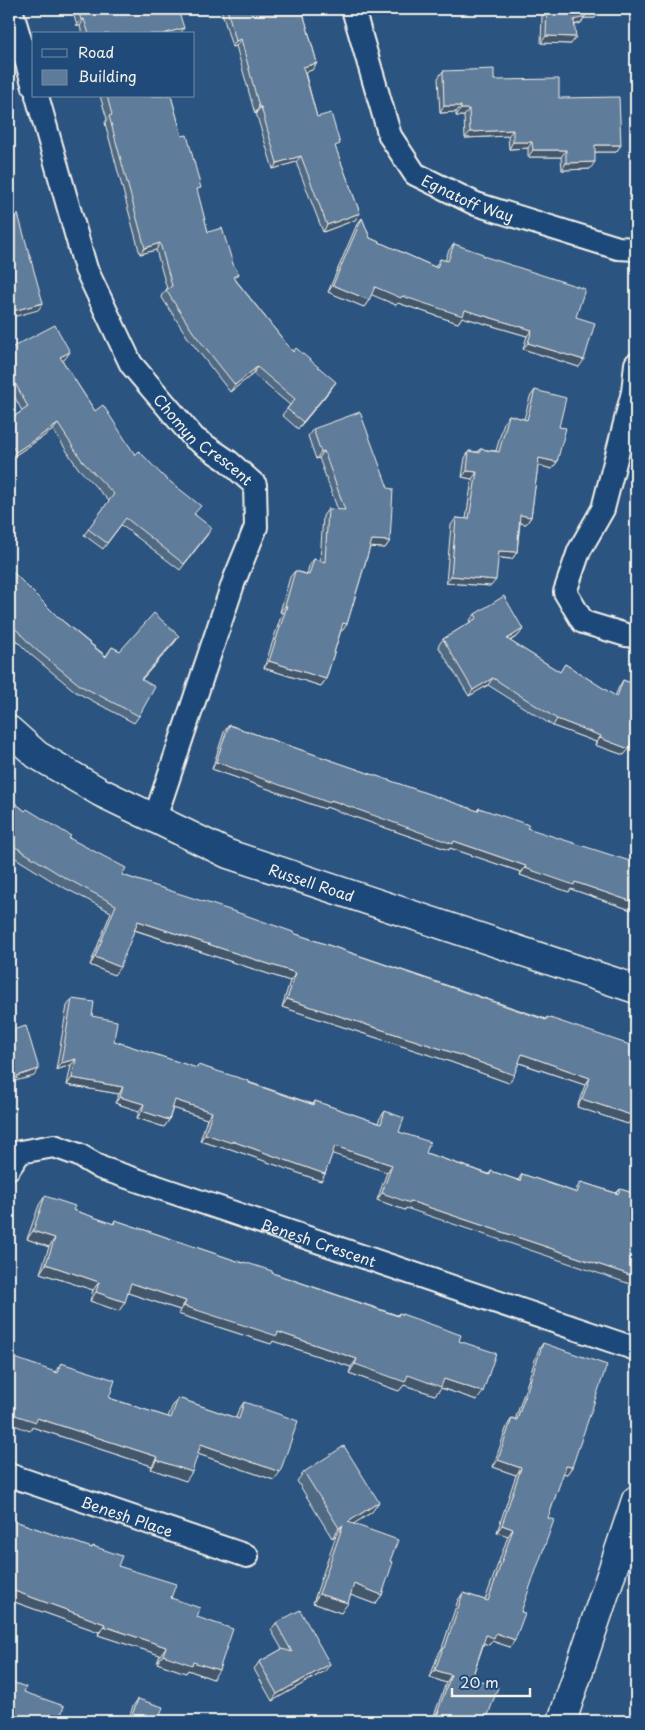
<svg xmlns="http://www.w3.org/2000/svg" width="645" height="1730" viewBox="0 0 645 1730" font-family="'Playpen Sans',sans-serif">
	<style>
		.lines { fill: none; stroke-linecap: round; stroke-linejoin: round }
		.street-casing { stroke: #f4f1e8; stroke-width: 26 }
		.secondary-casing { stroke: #f4f1e8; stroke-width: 31 }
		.street { stroke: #1f4a7a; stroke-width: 22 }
		.secondary { stroke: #1f4a7a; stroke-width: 28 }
		.wall { fill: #516a84; stroke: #f4f1e8 }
		.shaded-wall { fill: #42566c; stroke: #f4f1e8 }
		.building { fill: #5e7b9a; stroke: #f4f1e8 }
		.labels { text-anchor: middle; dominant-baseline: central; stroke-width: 4; stroke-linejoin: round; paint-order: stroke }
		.street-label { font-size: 15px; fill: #f4f1e8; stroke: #1f4a7a }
	</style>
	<rect width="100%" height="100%" fill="#2c5481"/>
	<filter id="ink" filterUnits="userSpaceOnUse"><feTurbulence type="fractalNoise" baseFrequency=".02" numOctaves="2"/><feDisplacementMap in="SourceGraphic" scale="10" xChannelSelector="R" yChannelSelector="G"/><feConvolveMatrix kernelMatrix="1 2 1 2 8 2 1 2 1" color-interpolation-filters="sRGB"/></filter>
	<g filter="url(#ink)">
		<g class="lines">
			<defs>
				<g id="street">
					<path d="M 11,9 L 34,87"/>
					<path id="s1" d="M 353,9 L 390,136 L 415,174 L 476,204 L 618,248 L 636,249"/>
					<path id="s2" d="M 37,96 L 86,269 L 131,364 L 194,438 L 228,461 L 255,485 L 256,527 L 234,581 L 155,818"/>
					<path d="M 636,364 L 633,392 L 603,509 L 579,551 L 565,592 L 583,622 L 626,635 L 636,636"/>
					<path id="s3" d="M 9,1168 L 20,1152 L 54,1146 L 79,1155 L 101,1168 L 636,1349"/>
					<path id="s4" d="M 9,1475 L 247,1556"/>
				</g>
				<g id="secondary">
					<path id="s5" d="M 9,730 L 37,755 L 100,792 L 228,854 L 636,989"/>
					<path d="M 562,1721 L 636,1500"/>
				</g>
			</defs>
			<use href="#street" class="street-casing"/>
			<use href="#secondary" class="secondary-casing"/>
			<use href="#street" class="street"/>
			<use href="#secondary" class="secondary"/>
		</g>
		<path class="wall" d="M 72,9 L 178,9 L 180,34 L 82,34 L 80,26 L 77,26 Z
			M 221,9 L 302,9 L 317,63 L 312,70 L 305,72 L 317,117 L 336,149 L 360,213 L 355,220 L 323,232 L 296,162 L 273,169 L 256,113 L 255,114 L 236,46 L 232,47 Z
			M 414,9 L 459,9 L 456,13 L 414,14 Z
			M 545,9 L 600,9 L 600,12 L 595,18 L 584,18 L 581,23 L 575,25 L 571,44 L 541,43 L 542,16 L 545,11 Z
			M 443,71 L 494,80 L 559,98 L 621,145 L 616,152 L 595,152 L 590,169 L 562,170 L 561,157 L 528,157 L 528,148 L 509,149 L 508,136 L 465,138 L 464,116 L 456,116 L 456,112 L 440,113 L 438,78 Z
			M 100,96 L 171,96 L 208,232 L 233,264 L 239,274 L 235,279 L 293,352 L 331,389 L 298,429 L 282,415 L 290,405 L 253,374 L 230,392 L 188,338 L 161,296 L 167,289 L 156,250 L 140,254 L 105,123 L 107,119 Z
			M 362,218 L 370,238 L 435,267 L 440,259 L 445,261 L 449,250 L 454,244 L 483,256 L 576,317 L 579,367 L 523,349 L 527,336 L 462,317 L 458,323 L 398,303 L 396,305 L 371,294 L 369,300 L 364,307 L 328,292 L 357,224 Z
			M 9,349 L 65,359 L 62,360 L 95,411 L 135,455 L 195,514 L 208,534 L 180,570 L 121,525 L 103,549 L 84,535 L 109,501 L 78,468 L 53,430 L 11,458 L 9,454 L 9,420 L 22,411 L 9,386 Z
			M 535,390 L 559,427 L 557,462 L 552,469 L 538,465 L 531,517 L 526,524 L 520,523 L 517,552 L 512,559 L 498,558 L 491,586 L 446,583 L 451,525 L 456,518 L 466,519 L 472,479 L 462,477 L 465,458 L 469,451 L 478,452 L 480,449 L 496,451 L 504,422 L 509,415 L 524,419 L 530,397 Z
			M 313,429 L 390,541 L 385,548 L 370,547 L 347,624 L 342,631 L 341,630 L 326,679 L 321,686 L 264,668 L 282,613 L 280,612 L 290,577 L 295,571 L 307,574 L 309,566 L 314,559 L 320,561 L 323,516 L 328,509 L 338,510 L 319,458 L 316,459 L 308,436 Z
			M 9,568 L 59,618 L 106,656 L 112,647 L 120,651 L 179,636 L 175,642 L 141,680 L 139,716 L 134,723 L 76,692 L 30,654 L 9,633 Z
			M 475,614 L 519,635 L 510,641 L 560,672 L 565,664 L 615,696 L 619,687 L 623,680 L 636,685 L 636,748 L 630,746 L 624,755 L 595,745 L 596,742 L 553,726 L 488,685 L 469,696 L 438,646 L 443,639 L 471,622 L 470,620 Z
			M 229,725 L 477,811 L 479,808 L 527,828 L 631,910 L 571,889 L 569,892 L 520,875 L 521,872 L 450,848 L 449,850 L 326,807 L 325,809 L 212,769 L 224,732 Z
			M 9,798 L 25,811 L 69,838 L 122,875 L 546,1019 L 547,1017 L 634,1116 L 628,1124 L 577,1107 L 585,1085 L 519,1063 L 509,1083 L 451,1062 L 282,1007 L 290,981 L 134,930 L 114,975 L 90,965 L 111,912 L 57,884 L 9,854 Z
			M 72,999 L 92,1016 L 114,1041 L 196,1068 L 198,1065 L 313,1104 L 315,1101 L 378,1123 L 380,1118 L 385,1111 L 399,1132 L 426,1153 L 489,1174 L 491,1171 L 518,1180 L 522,1174 L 575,1192 L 576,1189 L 581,1182 L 616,1193 L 620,1189 L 636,1194 L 406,1208 L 405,1210 L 377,1200 L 387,1172 L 332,1153 L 325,1174 L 321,1181 L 228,1148 L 227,1149 L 200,1141 L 207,1119 L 173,1108 L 169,1120 L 164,1127 L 137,1118 L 139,1111 L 115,1103 L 119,1094 L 67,1085 L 71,1065 L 56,1070 L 67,1006 Z
			M 45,1196 L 73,1210 L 113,1224 L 115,1220 L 397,1315 L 399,1313 L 459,1341 L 477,1400 L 441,1388 L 435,1395 L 404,1385 L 399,1391 L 349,1373 L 351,1367 L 273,1341 L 271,1344 L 178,1314 L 180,1310 L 128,1293 L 119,1311 L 90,1301 L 93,1290 L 40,1273 L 49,1247 L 27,1239 L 39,1205 Z
			M 543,1343 L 572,1467 L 567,1474 L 563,1473 L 548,1518 L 521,1612 L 515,1640 L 510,1647 L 492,1641 L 489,1645 L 484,1643 L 472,1678 L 486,1721 L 433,1721 L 434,1718 L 433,1718 L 446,1683 L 430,1677 L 438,1655 L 442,1648 L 458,1600 L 463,1593 L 485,1600 L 508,1536 L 497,1532 L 516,1475 L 493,1467 L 507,1426 L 512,1418 L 515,1420 L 538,1351 Z
			M 61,1363 L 109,1398 L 168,1417 L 172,1407 L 178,1398 L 236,1418 L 238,1411 L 244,1402 L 274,1480 L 198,1454 L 186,1481 L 151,1469 L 152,1466 L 32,1427 L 30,1431 L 55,1372 Z
			M 304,1472 L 372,1512 L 353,1524 L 390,1561 L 382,1595 L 375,1604 L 351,1595 L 341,1613 L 313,1603 L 336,1535 L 332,1538 L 297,1481 Z
			M 9,1519 L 91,1548 L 93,1546 L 118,1566 L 171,1598 L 197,1617 L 213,1679 L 188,1670 L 186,1673 L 157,1663 L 160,1655 L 98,1635 L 99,1632 L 9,1600 Z
			M 276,1623 L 325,1671 L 272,1701 L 254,1669 L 259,1662 L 282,1649 L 271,1630 Z
			M 636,1698 L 636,1721 L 628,1721 Z
			M 138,1699 L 158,1721 L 128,1721 L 133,1706 Z"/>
		<path class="shaded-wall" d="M 418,9 L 459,9 L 456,13 L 414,14 Z
			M 586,11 L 600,12 L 595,18 L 584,18 L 581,23 L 569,26 L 574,20 Z
			M 84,19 L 80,26 L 77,26 L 81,20 Z
			M 184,28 L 180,34 L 163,34 Z
			M 546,36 L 576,37 L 571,44 L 541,43 Z
			M 241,39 L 236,46 L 232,47 L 236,41 Z
			M 317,63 L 312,70 L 299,74 L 303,67 Z
			M 444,106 L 461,106 L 456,112 L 440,113 Z
			M 259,107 L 261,107 L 256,113 L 255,114 Z
			M 461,109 L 469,109 L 464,116 L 456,116 Z
			M 513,130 L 508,136 L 465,138 L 470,132 Z
			M 513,142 L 532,142 L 528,148 L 509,149 Z
			M 595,145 L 621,145 L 616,152 L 590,152 Z
			M 533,150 L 566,150 L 561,157 L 528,157 Z
			M 301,156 L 296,162 L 273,169 L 277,163 Z
			M 595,162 L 590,169 L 562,170 L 566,163 Z
			M 360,213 L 355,220 L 323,232 L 327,225 Z
			M 160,243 L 156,250 L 140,254 L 145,248 Z
			M 333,285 L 369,300 L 364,307 L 328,292 Z
			M 375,287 L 402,296 L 465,310 L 532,330 L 527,336 L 462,317 L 458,323 L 398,303 L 396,305 L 370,294 Z
			M 43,303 L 38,310 L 9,318 L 9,312 Z
			M 528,343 L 584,360 L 579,367 L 523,349 Z
			M 70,352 L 65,359 L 56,364 L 60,357 Z
			M 257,367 L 253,374 L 230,392 L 235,385 Z
			M 336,382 L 331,389 L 298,429 L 303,422 Z
			M 58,424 L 53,430 L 11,458 L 16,452 Z
			M 324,451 L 319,458 L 316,459 L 321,452 Z
			M 539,458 L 557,462 L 552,469 L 534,464 Z
			M 467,471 L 477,472 L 472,479 L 462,477 Z
			M 520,515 L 531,517 L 526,524 L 516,522 Z
			M 372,540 L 390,541 L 385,548 L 368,547 Z
			M 499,551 L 517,552 L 512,559 L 494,557 Z
			M 451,576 L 496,580 L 491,586 L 446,583 Z
			M 285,606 L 287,606 L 282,613 L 280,612 Z
			M 343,623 L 347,624 L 342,631 L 339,630 Z
			M 523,629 L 519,635 L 502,645 L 507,639 Z
			M 179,636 L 175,642 L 136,686 L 141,679 Z
			M 269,661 L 326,679 L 321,686 L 264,668 Z
			M 493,678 L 488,685 L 469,696 L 473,690 Z
			M 557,719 L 601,736 L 596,742 L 553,726 Z
			M 600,738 L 629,749 L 624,755 L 595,745 Z
			M 632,738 L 636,740 L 636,748 L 628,745 Z
			M 216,762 L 454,841 L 526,866 L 521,872 L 450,848 L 449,850 L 326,807 L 325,809 L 212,769 Z
			M 525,868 L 575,882 L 636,903 L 631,910 L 571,889 L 569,892 L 520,875 Z
			M 138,921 L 296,973 L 290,981 L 132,929 Z
			M 95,957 L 120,967 L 114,975 L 90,965 Z
			M 287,999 L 457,1054 L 514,1075 L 509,1083 L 451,1062 L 282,1007 Z
			M 522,1054 L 590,1078 L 585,1085 L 517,1062 Z
			M 76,1059 L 71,1065 L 56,1070 L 61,1063 Z
			M 39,1069 L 34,1076 L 15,1081 L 13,1085 L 9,1086 L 9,1081 L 17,1076 Z
			M 72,1078 L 123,1087 L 119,1094 L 67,1085 Z
			M 120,1097 L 144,1104 L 139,1111 L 115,1103 Z
			M 582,1099 L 634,1116 L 628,1124 L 577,1107 Z
			M 175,1100 L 212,1112 L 207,1119 L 170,1107 Z
			M 142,1111 L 169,1120 L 164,1127 L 137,1118 Z
			M 205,1134 L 232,1141 L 325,1174 L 321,1181 L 228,1148 L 227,1149 L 200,1141 Z
			M 335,1146 L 392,1165 L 387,1172 L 330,1153 Z
			M 382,1193 L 410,1201 L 636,1277 L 636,1286 L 406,1208 L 405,1210 L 377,1200 Z
			M 33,1231 L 55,1238 L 49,1247 L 27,1239 Z
			M 46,1264 L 99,1282 L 93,1290 L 40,1273 Z
			M 131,1283 L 186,1301 L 180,1310 L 125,1292 Z
			M 96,1292 L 125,1302 L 119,1311 L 90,1301 Z
			M 184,1306 L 278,1332 L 357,1359 L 351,1367 L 273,1341 L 271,1344 L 178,1314 Z
			M 355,1364 L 408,1375 L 444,1379 L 483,1392 L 477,1400 L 441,1388 L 435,1395 L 404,1385 L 399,1391 L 349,1373 Z
			M 9,1413 L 37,1418 L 158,1457 L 152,1466 L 32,1427 L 30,1431 L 9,1423 Z
			M 201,1444 L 280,1472 L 274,1480 L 195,1453 Z
			M 157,1460 L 192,1472 L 186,1481 L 151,1469 Z
			M 498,1460 L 521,1468 L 516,1475 L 493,1467 Z
			M 566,1466 L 572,1467 L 567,1474 L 561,1473 Z
			M 379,1502 L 372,1512 L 341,1532 L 348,1522 Z
			M 343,1525 L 336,1535 L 332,1538 L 339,1528 Z
			M 502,1525 L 513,1529 L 508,1536 L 497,1532 Z
			M 354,1584 L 382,1595 L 375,1604 L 348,1594 Z
			M 9,1589 L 105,1624 L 99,1632 L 9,1600 Z
			M 319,1594 L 348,1603 L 341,1613 L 313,1603 Z
			M 104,1626 L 166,1647 L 160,1655 L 98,1635 Z
			M 496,1633 L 515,1640 L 510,1647 L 492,1641 L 489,1645 L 481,1642 L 486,1635 Z
			M 163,1655 L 193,1662 L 219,1670 L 213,1679 L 188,1670 L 186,1673 L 157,1663 Z
			M 330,1664 L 325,1671 L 272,1701 L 277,1694 Z
			M 435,1670 L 451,1675 L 446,1683 L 430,1677 Z
			M 438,1711 L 439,1711 L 434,1718 L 433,1718 Z
			M 631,1719 L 636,1720 L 636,1721 L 630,1721 Z"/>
		<path class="building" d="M 78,9 L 178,9 L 184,28 L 163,34 L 89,34 L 84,19 L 81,20 Z
			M 227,9 L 302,9 L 317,63 L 303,67 L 317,117 L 331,113 L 340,144 L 335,146 L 360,213 L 327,225 L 301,156 L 277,163 L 261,107 L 259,107 L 241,39 L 236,41 Z
			M 547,9 L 600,9 L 600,12 L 586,11 L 585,17 L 574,20 L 576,37 L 546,36 Z
			M 494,69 L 494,80 L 559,79 L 559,98 L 619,97 L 621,145 L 595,145 L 595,162 L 566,163 L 566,150 L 533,150 L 532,142 L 513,142 L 513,130 L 470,132 L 469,109 L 461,109 L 461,106 L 444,106 L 443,71 Z
			M 107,96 L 171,96 L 182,136 L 187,135 L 201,188 L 197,189 L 208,232 L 222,228 L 233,264 L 239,274 L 233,277 L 293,352 L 296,348 L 336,382 L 303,422 L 287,409 L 295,399 L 257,367 L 235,385 L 193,332 L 166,290 L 172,286 L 160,243 L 145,248 L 109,116 L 112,115 Z
			M 18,214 L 43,303 L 9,312 L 9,216 Z
			M 362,218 L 370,238 L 437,268 L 440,259 L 448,261 L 454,244 L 483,254 L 483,256 L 585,289 L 576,317 L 595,323 L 584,360 L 528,343 L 532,330 L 465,310 L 463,316 L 402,296 L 401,298 L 375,287 L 369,300 L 333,285 Z
			M 55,325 L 70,352 L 60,357 L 95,411 L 103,405 L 135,455 L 139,451 L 163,476 L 201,506 L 194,514 L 212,528 L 184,564 L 126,518 L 107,543 L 88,529 L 114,494 L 83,462 L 58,424 L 16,452 L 9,441 L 9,420 L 28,407 L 9,372 L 9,349 Z
			M 535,390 L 566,398 L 559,427 L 566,428 L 557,462 L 539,458 L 531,517 L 520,515 L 517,552 L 499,551 L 496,580 L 451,576 L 456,518 L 469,519 L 477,472 L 467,471 L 469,451 L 480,453 L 480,449 L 499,452 L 509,415 L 527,420 Z
			M 360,412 L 388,488 L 393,489 L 390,541 L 372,540 L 347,624 L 343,623 L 326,679 L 269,661 L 287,606 L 285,606 L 295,571 L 309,575 L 314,559 L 325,562 L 328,509 L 345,510 L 324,451 L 321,452 L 313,429 Z
			M 9,568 L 59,618 L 106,657 L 112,647 L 120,651 L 154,613 L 179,636 L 141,679 L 155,687 L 139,716 L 81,686 L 34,648 L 9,622 Z
			M 504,596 L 523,629 L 507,639 L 560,672 L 565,664 L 617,697 L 623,680 L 636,685 L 636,740 L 632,738 L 629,749 L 600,738 L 601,736 L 557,719 L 493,678 L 473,690 L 443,639 L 477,618 L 475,614 Z
			M 229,725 L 478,811 L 479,808 L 529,825 L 527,828 L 636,863 L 636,903 L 575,882 L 574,885 L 525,868 L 526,866 L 454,841 L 453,844 L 331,800 L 330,803 L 216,762 Z
			M 9,798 L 25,811 L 27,809 L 71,836 L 69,838 L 126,868 L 122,875 L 245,915 L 293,932 L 293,933 L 546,1020 L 547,1017 L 636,1047 L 636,1110 L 634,1116 L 582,1099 L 590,1078 L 522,1054 L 514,1075 L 457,1054 L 287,999 L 296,973 L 138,921 L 120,967 L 95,957 L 116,905 L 62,876 L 9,843 Z
			M 72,999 L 94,1002 L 92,1016 L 117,1021 L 114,1041 L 197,1068 L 198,1065 L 249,1081 L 249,1083 L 314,1105 L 315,1101 L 381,1124 L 385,1111 L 404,1118 L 399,1132 L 430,1142 L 426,1153 L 490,1175 L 491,1171 L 520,1181 L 522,1174 L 577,1193 L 581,1182 L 618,1194 L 620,1189 L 636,1194 L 636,1277 L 410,1201 L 410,1203 L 382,1193 L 392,1165 L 335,1146 L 325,1174 L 232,1141 L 232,1143 L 205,1134 L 212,1112 L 175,1100 L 169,1120 L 142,1111 L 144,1104 L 120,1097 L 123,1087 L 72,1078 L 76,1059 L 61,1063 Z
			M 26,1026 L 39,1069 L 17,1076 L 18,1078 L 9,1081 L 9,1031 Z
			M 45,1196 L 75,1206 L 73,1210 L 114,1224 L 115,1220 L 243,1263 L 244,1262 L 272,1271 L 272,1273 L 398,1316 L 399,1313 L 461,1335 L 459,1341 L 496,1353 L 483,1392 L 444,1379 L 441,1387 L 408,1375 L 405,1382 L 355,1364 L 357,1359 L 278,1332 L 277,1336 L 184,1306 L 186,1301 L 131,1283 L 125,1302 L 96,1292 L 99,1282 L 46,1264 L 55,1238 L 33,1231 Z
			M 543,1343 L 607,1365 L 572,1467 L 566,1466 L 548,1518 L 554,1520 L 521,1612 L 525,1613 L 515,1640 L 496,1633 L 494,1638 L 486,1635 L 472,1678 L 498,1687 L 486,1721 L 435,1721 L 439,1711 L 438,1711 L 451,1675 L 435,1670 L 443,1648 L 445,1648 L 463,1593 L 488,1601 L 513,1529 L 502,1525 L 521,1468 L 498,1460 L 512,1418 L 517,1420 Z
			M 9,1356 L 58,1373 L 61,1363 L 115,1380 L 109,1398 L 171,1418 L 178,1398 L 239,1419 L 244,1402 L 298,1421 L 280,1472 L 201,1444 L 192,1472 L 157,1460 L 158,1457 L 37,1418 L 36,1422 L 9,1413 Z
			M 344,1446 L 379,1502 L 348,1522 L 398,1540 L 390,1561 L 393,1562 L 382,1595 L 354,1584 L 348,1603 L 319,1594 L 343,1525 L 339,1528 L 304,1472 Z
			M 9,1519 L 92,1548 L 93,1546 L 122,1556 L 118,1566 L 176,1584 L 171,1598 L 200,1608 L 197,1617 L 233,1629 L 219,1670 L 193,1662 L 192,1665 L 163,1655 L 166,1647 L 104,1626 L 105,1624 L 9,1589 Z
			M 300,1610 L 330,1664 L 277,1694 L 259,1662 L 282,1649 L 292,1652 L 276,1623 Z
			M 9,1681 L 26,1687 L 24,1692 L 64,1706 L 59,1721 L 9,1721 Z
			M 138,1699 L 163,1707 L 158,1721 L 130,1721 Z
			M 636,1705 L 636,1720 L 631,1719 Z"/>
	</g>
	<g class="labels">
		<g class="street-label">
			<text stroke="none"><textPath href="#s1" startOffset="236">Egnatoff Way</textPath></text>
			<text stroke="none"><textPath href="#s2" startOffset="390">Chomyn Crescent</textPath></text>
			<text stroke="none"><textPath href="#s5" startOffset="341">Russell Road</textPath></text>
			<text stroke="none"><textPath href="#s3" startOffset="336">Benesh Crescent</textPath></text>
			<text stroke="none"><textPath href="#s4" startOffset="125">Benesh Place</textPath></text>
		</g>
	</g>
	<rect width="645" height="1730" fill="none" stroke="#1f4a7a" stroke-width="30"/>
	<rect x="15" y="15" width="615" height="1700" fill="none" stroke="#f4f1e8" stroke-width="2" filter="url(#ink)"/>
	<rect x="32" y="32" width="162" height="65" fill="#1f4a7a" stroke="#748da6"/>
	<rect x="42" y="49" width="25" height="8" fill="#1f4a7a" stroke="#748da6"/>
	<text x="78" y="58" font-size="15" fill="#f4f1e8">Road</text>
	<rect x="42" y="70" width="25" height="15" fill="#5e7b9a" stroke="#748da6"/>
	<text x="78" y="82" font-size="15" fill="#f4f1e8">Building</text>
	<path d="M452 1688v8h78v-8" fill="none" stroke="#f4f1e8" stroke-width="2.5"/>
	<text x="460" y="1688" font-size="15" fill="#f4f1e8" stroke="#1f4a7a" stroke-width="4" paint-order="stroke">20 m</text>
</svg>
